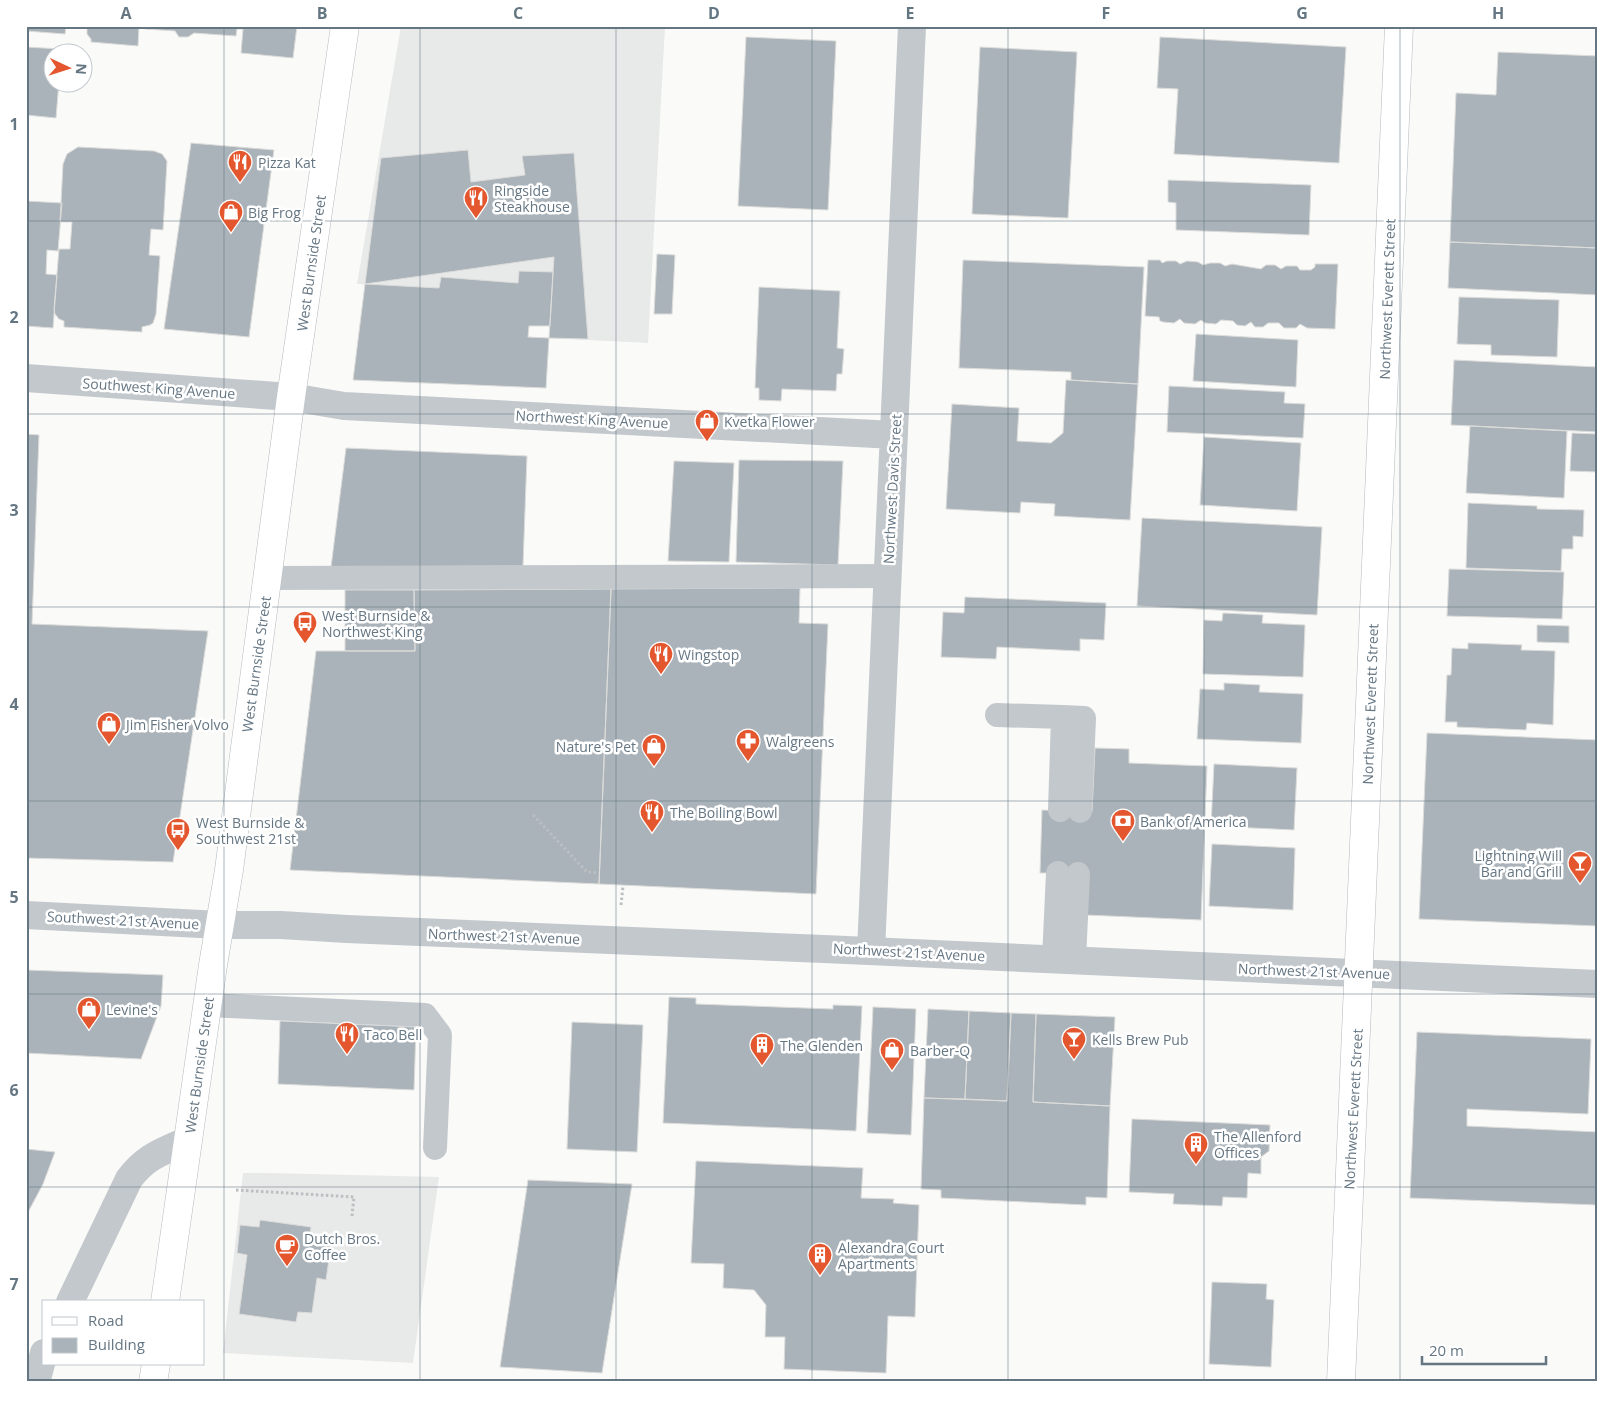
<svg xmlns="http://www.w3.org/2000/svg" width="1624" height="1408" viewBox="0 0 1624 1408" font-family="'Open Sans',sans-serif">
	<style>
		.built { fill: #e8e9e9 }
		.building { fill: #aab3b9; stroke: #dcdcda }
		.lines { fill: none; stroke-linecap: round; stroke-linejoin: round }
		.secondary-casing { stroke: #b3babf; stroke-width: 29 }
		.primary-casing { stroke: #b5babe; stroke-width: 29 }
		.path { stroke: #bbbfc2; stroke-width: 3; stroke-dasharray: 2.5 2.5; stroke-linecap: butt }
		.service { stroke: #c3c8cc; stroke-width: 24 }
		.minor { stroke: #c3c8cc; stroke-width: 28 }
		.tertiary { stroke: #c3c8cc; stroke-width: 28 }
		.secondary { stroke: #fff; stroke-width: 28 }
		.primary { stroke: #fff; stroke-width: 28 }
		.grid { fill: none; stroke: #657683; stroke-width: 1; stroke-opacity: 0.55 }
		.labels { text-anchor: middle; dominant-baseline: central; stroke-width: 5; stroke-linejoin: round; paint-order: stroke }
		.poi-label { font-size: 14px; fill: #657683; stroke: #fff; text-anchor: start }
		.street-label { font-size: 14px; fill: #657683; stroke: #fff }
		.neatline { fill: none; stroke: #657683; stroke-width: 2 }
		.grid-label { font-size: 16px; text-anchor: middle; font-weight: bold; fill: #657683 }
	</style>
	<rect width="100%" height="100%" fill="#fafaf8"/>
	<path class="built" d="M 401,26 L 665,26 L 648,343 L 549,338 L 553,272 L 519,271 L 518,283 L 441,278 L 439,288 L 357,284 Z
		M 243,1173 L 266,1173 L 439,1177 L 413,1363 L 223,1353 Z"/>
	<path class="building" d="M 26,26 L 66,26 L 65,34 L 26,31 Z
		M 87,26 L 139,26 L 138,46 L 91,42 L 91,39 L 87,34 Z
		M 145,26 L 297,26 L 293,58 L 241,53 L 243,29 L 237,29 L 236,36 L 194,33 L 188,37 L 179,37 L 175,31 L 145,29 Z
		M 746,37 L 836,41 L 828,210 L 738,206 Z
		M 1160,37 L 1346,47 L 1339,163 L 1174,154 L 1178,89 L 1157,88 Z
		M 26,47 L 61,49 L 61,52 L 52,52 L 52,82 L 59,82 L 56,118 L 26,115 Z
		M 980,47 L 1077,52 L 1068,218 L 972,214 Z
		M 1498,52 L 1598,56 L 1598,248 L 1450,242 L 1456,93 L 1496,95 Z
		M 191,143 L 274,150 L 249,337 L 164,329 Z
		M 78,147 L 154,151 L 162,154 L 167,161 L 163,230 L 151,229 L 149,255 L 160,256 L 156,314 L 153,323 L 150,325 L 142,327 L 142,332 L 64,327 L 64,321 L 59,319 L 55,314 L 54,309 L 59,249 L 70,249 L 72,222 L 60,222 L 63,164 L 67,154 Z
		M 468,150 L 471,182 L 525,175 L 522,156 L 574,153 L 588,339 L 549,338 L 554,257 L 365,284 L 381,158 Z
		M 1168,180 L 1311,185 L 1309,235 L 1176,230 L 1176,203 L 1168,202 Z
		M 26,201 L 62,203 L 58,251 L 47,250 L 46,274 L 57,275 L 53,328 L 26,326 Z
		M 1450,242 L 1598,248 L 1598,295 L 1448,288 Z
		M 657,254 L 675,255 L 672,314 L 654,314 Z
		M 963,260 L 1144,267 L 1138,384 L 1071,380 L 1071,372 L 959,368 Z
		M 1148,260 L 1160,260 L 1162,263 L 1167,261 L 1176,261 L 1180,264 L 1187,261 L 1198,262 L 1203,265 L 1210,263 L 1220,263 L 1225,266 L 1232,264 L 1261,269 L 1266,265 L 1275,265 L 1281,269 L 1286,266 L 1297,266 L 1300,270 L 1311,270 L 1315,267 L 1315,264 L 1338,264 L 1335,329 L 1307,328 L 1300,324 L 1296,328 L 1284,328 L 1279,323 L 1268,323 L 1263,327 L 1255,327 L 1251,322 L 1245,326 L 1237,325 L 1233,321 L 1221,320 L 1216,324 L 1205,323 L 1201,320 L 1195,324 L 1184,323 L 1180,319 L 1174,323 L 1163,322 L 1160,321 L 1159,317 L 1145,316 Z
		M 519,271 L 553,272 L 550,326 L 529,326 L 528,337 L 549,338 L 546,388 L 353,380 L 365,284 L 439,288 L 441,277 L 518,283 Z
		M 759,287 L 840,291 L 837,348 L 844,349 L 842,374 L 837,374 L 836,391 L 782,389 L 781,401 L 759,400 L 759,388 L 755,388 Z
		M 1459,297 L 1559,300 L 1557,357 L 1491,355 L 1491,345 L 1457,344 Z
		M 1196,334 L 1298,340 L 1296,387 L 1193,381 Z
		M 1454,360 L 1598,367 L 1598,432 L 1451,425 Z
		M 1066,380 L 1138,384 L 1130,520 L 1054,516 L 1055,504 L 1021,502 L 1020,513 L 946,509 L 952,404 L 1019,408 L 1017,441 L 1051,443 L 1063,433 Z
		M 1169,386 L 1285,392 L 1284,403 L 1305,404 L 1303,438 L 1167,432 Z
		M 1470,426 L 1567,431 L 1564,498 L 1466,493 Z
		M 1572,433 L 1598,434 L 1597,472 L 1570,471 Z
		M 26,434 L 39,435 L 32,624 L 208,631 L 173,862 L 26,858 Z
		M 1204,437 L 1301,443 L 1297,511 L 1200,505 Z
		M 346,448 L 527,456 L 523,566 L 331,567 Z
		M 739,460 L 843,461 L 838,565 L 736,562 Z
		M 674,461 L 734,463 L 729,562 L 668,561 Z
		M 1468,503 L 1537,506 L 1537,509 L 1584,510 L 1583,537 L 1573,536 L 1573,549 L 1562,549 L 1561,571 L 1466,568 Z
		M 1142,518 L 1322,527 L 1317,615 L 1137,606 Z
		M 1449,569 L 1564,572 L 1562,619 L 1447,616 Z
		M 800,588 L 799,623 L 828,624 L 816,894 L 599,884 L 611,589 Z
		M 611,589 L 599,884 L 290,870 L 316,651 L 415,651 L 414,590 Z
		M 345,590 L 414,590 L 415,651 L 345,651 Z
		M 965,597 L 1106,603 L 1104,640 L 1080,639 L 1080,651 L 997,647 L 996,659 L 941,657 L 943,612 L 964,613 Z
		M 1223,613 L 1263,615 L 1262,623 L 1305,625 L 1303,677 L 1203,674 L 1204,620 L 1222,621 Z
		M 1537,625 L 1569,626 L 1569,643 L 1537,642 Z
		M 1468,643 L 1522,645 L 1521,650 L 1555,651 L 1553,725 L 1527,723 L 1526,730 L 1457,727 L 1457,722 L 1445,722 L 1447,675 L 1451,675 L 1452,648 L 1468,649 Z
		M 1224,683 L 1260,685 L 1259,692 L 1303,694 L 1301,743 L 1197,739 L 1200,689 L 1224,690 Z
		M 1427,733 L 1598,740 L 1598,926 L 1419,919 Z
		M 1095,748 L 1129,749 L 1129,763 L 1207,766 L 1201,920 L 1086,915 L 1058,873 L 1040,873 L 1042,810 L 1092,812 Z
		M 1214,764 L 1297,768 L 1294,830 L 1211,826 Z
		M 1212,844 L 1295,848 L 1293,910 L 1209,906 Z
		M 26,970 L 163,975 L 161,1006 L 141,1059 L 26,1053 Z
		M 669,997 L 696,998 L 696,1004 L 833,1009 L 833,1005 L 862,1006 L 856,1131 L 663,1123 Z
		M 873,1007 L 916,1009 L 911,1135 L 867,1133 Z
		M 928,1009 L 969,1011 L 965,1099 L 924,1098 Z
		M 969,1011 L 1011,1013 L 1007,1101 L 965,1099 Z
		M 1011,1013 L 1036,1014 L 1033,1102 L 1110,1106 L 1107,1198 L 1086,1197 L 1086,1205 L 941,1198 L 941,1190 L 921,1189 L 924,1098 L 1007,1101 Z
		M 1036,1014 L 1115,1017 L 1110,1106 L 1033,1102 Z
		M 280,1021 L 416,1027 L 414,1090 L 278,1084 Z
		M 572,1022 L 643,1025 L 637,1152 L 567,1149 Z
		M 1417,1032 L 1591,1039 L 1588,1114 L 1467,1109 L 1467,1126 L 1598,1132 L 1597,1205 L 1410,1198 Z
		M 1132,1119 L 1270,1125 L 1269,1151 L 1261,1157 L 1261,1174 L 1248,1173 L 1247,1198 L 1223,1197 L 1222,1206 L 1173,1204 L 1174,1194 L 1129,1192 Z
		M 26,1149 L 55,1152 L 43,1184 L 26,1216 Z
		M 696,1161 L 863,1168 L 861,1198 L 894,1199 L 893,1203 L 919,1205 L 915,1317 L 888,1316 L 886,1373 L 784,1369 L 785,1337 L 765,1337 L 766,1305 L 754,1290 L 723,1288 L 724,1264 L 691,1263 Z
		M 528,1180 L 632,1184 L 602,1373 L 500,1367 Z
		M 260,1220 L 311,1227 L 309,1243 L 331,1246 L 326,1280 L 317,1278 L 312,1313 L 298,1312 L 296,1322 L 239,1314 L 247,1255 L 237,1253 L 240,1225 L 259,1227 Z
		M 1212,1282 L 1267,1284 L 1266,1299 L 1274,1300 L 1271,1367 L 1209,1364 Z"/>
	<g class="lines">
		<defs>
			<path id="secondary" d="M 1341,1382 L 1399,26"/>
			<path id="primary" d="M 165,1302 L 213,965 L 229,870 L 291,397 L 345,26
				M 153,1382 L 156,1364"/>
		</defs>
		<use href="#secondary" class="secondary-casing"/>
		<use href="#primary" class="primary-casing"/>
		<path class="path" d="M 533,815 L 587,872 L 599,873
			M 621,905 L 623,886
			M 236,1190 L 354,1197 L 352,1216"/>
		<path class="service" d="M 268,578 L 888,576
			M 997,715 L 1063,717 L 1060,810
			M 1063,717 L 1084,718 L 1080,811
			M 1054,959 L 1058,873
			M 1074,960 L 1078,874
			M 208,1005 L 425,1015 L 440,1035 L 435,1148"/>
		<path class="minor" d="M 26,378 L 291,397 L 344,406 L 894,435
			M 26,915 L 220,925
			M 871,951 L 912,26"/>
		<path class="tertiary" d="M 220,925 L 281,925 L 347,929 L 824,949 L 1598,984
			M 70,1302 L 129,1179 C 146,1156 162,1152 188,1140
			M 36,1382 L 44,1353"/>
		<use href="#secondary" class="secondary"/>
		<use href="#primary" class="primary"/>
	</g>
	<path class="grid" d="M 224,26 L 224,1382M 420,26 L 420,1382M 616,26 L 616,1382M 812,26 L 812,1382M 1008,26 L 1008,1382M 1204,26 L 1204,1382M 1400,26 L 1400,1382M 26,221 L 1598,221M 26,414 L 1598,414M 26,607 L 1598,607M 26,801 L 1598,801M 26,994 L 1598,994M 26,1187 L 1598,1187"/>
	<defs>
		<symbol id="restaurant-pin" viewBox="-11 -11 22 30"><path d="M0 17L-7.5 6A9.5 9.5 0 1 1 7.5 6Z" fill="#e4572e" stroke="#fff"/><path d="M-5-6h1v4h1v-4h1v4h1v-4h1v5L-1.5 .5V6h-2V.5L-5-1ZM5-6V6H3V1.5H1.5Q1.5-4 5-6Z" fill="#fff"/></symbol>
		<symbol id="shop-pin" viewBox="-11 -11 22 30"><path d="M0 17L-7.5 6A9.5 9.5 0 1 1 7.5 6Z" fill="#e4572e" stroke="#fff"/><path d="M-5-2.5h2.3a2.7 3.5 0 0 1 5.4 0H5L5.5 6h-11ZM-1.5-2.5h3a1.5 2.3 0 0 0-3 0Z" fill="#fff"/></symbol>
		<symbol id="bus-pin" viewBox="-11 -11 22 30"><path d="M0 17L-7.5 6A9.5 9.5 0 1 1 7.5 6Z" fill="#e4572e" stroke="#fff"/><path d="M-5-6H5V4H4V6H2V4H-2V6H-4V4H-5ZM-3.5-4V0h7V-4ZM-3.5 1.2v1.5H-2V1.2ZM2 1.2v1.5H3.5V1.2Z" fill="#fff"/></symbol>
		<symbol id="pharmacy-pin" viewBox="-11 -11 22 30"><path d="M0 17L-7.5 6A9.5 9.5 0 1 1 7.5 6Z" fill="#e4572e" stroke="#fff"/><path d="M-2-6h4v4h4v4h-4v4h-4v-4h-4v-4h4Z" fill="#fff"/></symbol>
		<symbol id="bank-pin" viewBox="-11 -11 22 30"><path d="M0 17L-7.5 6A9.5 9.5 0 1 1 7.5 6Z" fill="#e4572e" stroke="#fff"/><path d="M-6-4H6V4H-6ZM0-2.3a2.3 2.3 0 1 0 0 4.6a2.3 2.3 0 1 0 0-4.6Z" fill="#fff"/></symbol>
		<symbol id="bar-pin" viewBox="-11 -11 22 30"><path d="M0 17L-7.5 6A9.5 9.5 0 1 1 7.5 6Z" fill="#e4572e" stroke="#fff"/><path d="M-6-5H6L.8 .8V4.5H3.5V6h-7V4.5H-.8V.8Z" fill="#fff"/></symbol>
		<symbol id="building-pin" viewBox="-11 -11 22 30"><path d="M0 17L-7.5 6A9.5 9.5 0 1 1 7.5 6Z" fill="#e4572e" stroke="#fff"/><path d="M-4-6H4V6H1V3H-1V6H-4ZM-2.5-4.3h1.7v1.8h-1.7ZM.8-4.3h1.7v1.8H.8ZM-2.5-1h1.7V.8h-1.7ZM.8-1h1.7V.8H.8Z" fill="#fff"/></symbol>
		<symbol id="cafe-pin" viewBox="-11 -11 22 30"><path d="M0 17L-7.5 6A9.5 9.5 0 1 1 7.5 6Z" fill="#e4572e" stroke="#fff"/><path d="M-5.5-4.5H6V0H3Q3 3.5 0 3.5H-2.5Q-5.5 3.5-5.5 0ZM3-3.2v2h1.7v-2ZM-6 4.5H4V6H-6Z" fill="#fff"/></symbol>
	</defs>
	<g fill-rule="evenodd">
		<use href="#restaurant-pin" x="226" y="148" width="28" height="38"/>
		<use href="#restaurant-pin" x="462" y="184" width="28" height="38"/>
		<use href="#shop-pin" x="217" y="198" width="28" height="38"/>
		<use href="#shop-pin" x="693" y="407" width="28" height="38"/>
		<use href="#bus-pin" x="291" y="609" width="28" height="38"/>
		<use href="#restaurant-pin" x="647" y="640" width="28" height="38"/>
		<use href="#shop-pin" x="95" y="710" width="28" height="38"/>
		<use href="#pharmacy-pin" x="734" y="727" width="28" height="38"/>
		<use href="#shop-pin" x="640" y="732" width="28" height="38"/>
		<use href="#restaurant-pin" x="638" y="798" width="28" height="38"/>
		<use href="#bank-pin" x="1109" y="807" width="28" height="38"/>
		<use href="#bus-pin" x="164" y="816" width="28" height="38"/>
		<use href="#bar-pin" x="1566" y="849" width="28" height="38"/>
		<use href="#shop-pin" x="75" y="995" width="28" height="38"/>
		<use href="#restaurant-pin" x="333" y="1020" width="28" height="38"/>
		<use href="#bar-pin" x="1060" y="1025" width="28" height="38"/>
		<use href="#building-pin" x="748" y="1031" width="28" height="38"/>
		<use href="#shop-pin" x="878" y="1036" width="28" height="38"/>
		<use href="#building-pin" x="1182" y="1130" width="28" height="38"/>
		<use href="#cafe-pin" x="273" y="1232" width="28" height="38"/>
		<use href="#building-pin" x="806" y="1241" width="28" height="38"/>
	</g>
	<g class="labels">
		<g class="poi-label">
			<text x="258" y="162">Pizza Kat</text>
			<text x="494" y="190">Ringside<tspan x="494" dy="16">Steakhouse</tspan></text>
			<text x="248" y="212">Big Frog</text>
			<text x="724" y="421">Kvetka Flower</text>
			<text x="322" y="615">West Burnside &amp;<tspan x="322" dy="16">Northwest King</tspan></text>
			<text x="678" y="654">Wingstop</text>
			<text x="126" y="724">Jim Fisher Volvo</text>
			<text x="766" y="741">Walgreens</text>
			<text x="636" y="746" text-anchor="end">Nature's Pet</text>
			<text x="670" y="812">The Boiling Bowl</text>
			<text x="1140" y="821">Bank of America</text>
			<text x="196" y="822">West Burnside &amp;<tspan x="196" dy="16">Southwest 21st</tspan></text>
			<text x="1562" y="855" text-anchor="end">Lightning Will<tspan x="1562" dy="16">Bar and Grill</tspan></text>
			<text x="106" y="1009">Levine's</text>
			<text x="364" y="1034">Taco Bell</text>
			<text x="1092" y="1039">Kells Brew Pub</text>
			<text x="780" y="1045">The Glenden</text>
			<text x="910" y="1050">Barber-Q</text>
			<text x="1214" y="1136">The Allenford<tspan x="1214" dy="16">Offices</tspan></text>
			<text x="304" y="1238">Dutch Bros.<tspan x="304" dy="16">Coffee</tspan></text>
			<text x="838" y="1247">Alexandra Court<tspan x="838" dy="16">Apartments</tspan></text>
		</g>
		<g class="street-label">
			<text transform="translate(311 263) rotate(-82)">West Burnside Street</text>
			<text transform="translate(1387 299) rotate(-88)">Northwest Everett Street</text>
			<text transform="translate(159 388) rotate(4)">Southwest King Avenue</text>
			<text transform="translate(592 419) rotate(3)">Northwest King Avenue</text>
			<text transform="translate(892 489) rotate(-87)">Northwest Davis Street</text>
			<text transform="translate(256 664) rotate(-82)">West Burnside Street</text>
			<text transform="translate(1370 704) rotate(-88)">Northwest Everett Street</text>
			<text transform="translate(123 920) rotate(3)">Southwest 21st Avenue</text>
			<text transform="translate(504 936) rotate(2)">Northwest 21st Avenue</text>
			<text transform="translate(909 952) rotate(3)">Northwest 21st Avenue</text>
			<text transform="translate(1314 971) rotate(2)">Northwest 21st Avenue</text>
			<text transform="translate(199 1065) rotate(-82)">West Burnside Street</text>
			<text transform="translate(1353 1109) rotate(-87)">Northwest Everett Street</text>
		</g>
	</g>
	<rect width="1624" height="1408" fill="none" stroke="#ffffff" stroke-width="55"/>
	<rect x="42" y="1300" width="162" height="65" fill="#ffffff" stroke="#c1c8cd"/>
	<rect x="52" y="1317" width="25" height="8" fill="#ffffff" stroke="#c1c8cd"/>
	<text x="88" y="1326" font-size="15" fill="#657683">Road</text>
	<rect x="52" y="1338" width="25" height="15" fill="#aab3b9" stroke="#c1c8cd"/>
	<text x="88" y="1350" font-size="15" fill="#657683">Building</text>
	<g transform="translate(68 68) rotate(94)"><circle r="24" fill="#ffffff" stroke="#c1c8cd"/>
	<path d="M0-4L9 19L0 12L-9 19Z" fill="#e4572e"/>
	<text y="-8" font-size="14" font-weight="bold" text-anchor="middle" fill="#657683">N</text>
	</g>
	<path d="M1422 1356v8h124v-8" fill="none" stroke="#657683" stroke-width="2.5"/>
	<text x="1429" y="1356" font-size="15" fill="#657683" stroke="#ffffff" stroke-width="4" paint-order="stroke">20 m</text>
	<rect x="28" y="28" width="1568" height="1352" class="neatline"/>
	<g class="grid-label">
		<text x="126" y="19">A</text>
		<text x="322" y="19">B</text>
		<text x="518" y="19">C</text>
		<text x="714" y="19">D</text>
		<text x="910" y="19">E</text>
		<text x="1106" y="19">F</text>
		<text x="1302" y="19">G</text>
		<text x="1498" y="19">H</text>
		<text x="14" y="130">1</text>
		<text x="14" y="323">2</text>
		<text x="14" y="516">3</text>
		<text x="14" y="710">4</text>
		<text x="14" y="903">5</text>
		<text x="14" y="1096">6</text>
		<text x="14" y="1290">7</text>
	</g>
</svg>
